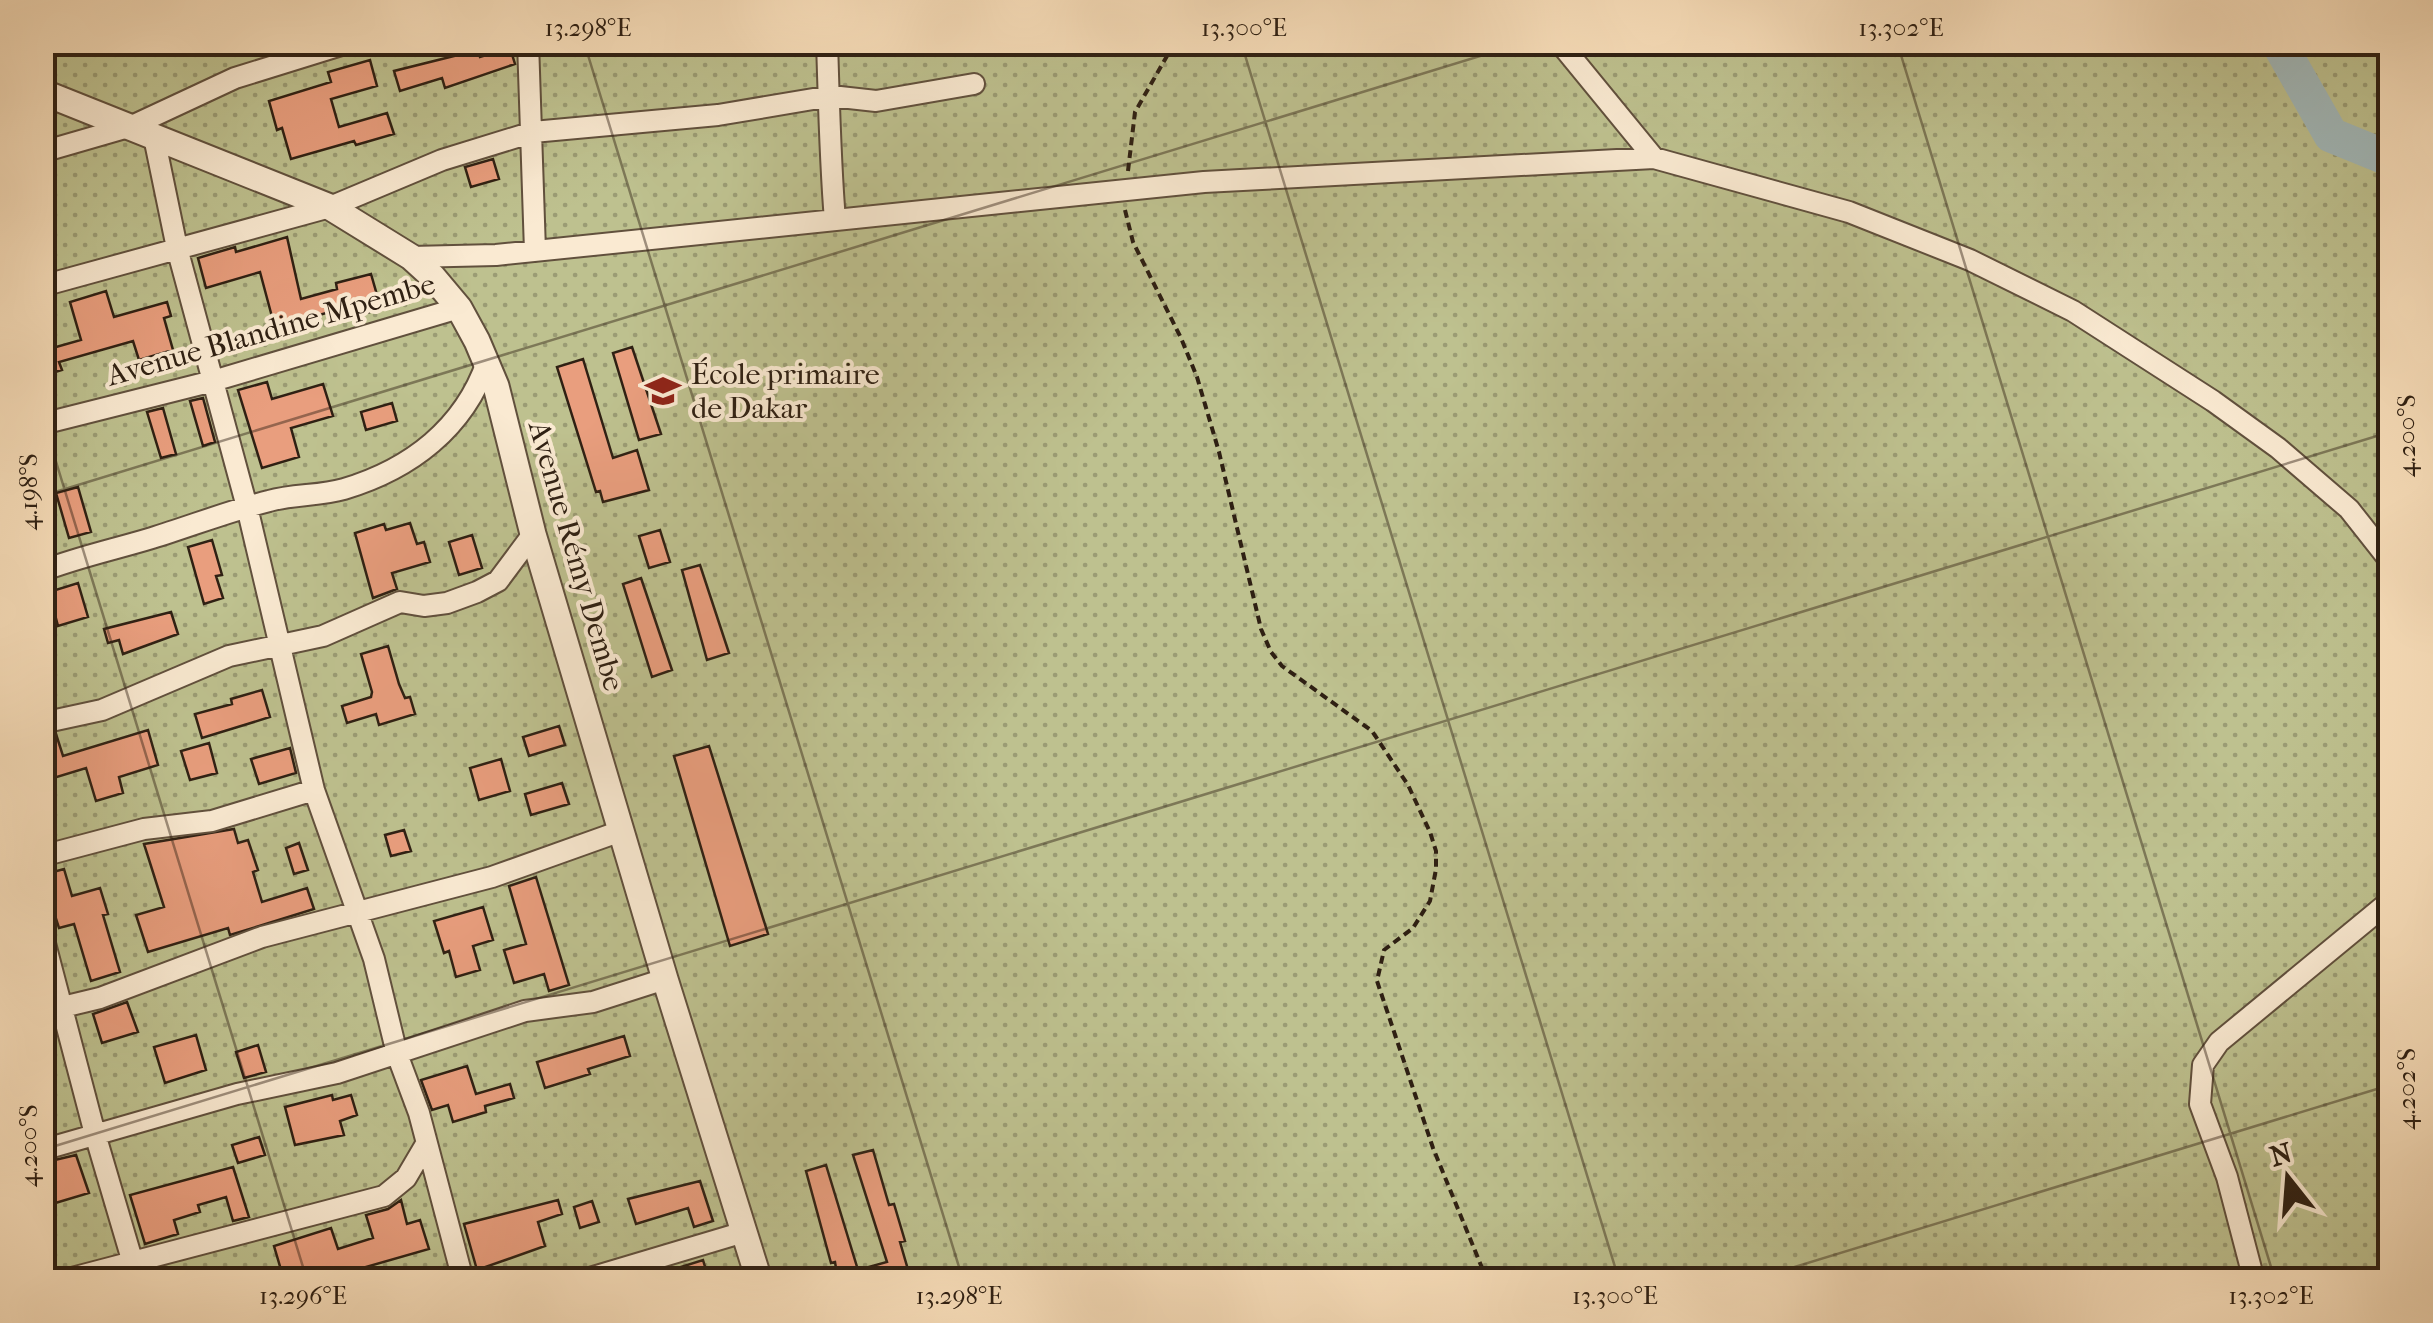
<svg xmlns="http://www.w3.org/2000/svg" width="2433" height="1323" viewBox="0 0 2433 1323" font-family="'IM FELL French Canon',serif">
	<style>
		.grass { fill: url(#grass-dots); stroke: #767051; stroke-width: 2.5 }
		.lines { fill: none; stroke-linecap: round; stroke-linejoin: round }
		.river { stroke: #a2b9ba; stroke-width: 35 }
		.building { fill: #e99e7e; stroke: #2f2013; stroke-width: 2.5 }
		.minor-casing { stroke: #61503d; stroke-width: 24 }
		.tertiary-casing { stroke: #61503d; stroke-width: 29 }
		.path { stroke: #2f2013; stroke-width: 4; stroke-dasharray: 8 5; stroke-linecap: butt }
		.minor { stroke: #faead2; stroke-width: 20 }
		.tertiary { stroke: #faead2; stroke-width: 25 }
		.ticks { fill: none; stroke: #2f2013; stroke-width: 2.5; stroke-opacity: 0.45 }
		.labels { text-anchor: middle; dominant-baseline: central; stroke-width: 8; stroke-linejoin: round; paint-order: stroke }
		.street-label { font-size: 30px; fill: #2f2013; stroke: #faead2 }
		.poi-label { font-size: 30px; fill: #2f2013; stroke: #faead2; text-anchor: start }
		.neatline { fill: none; stroke: #2f2013; stroke-width: 4 }
		.ticks-label { font-size: 25px; text-anchor: middle; fill: #2f2013 }
	</style>
	<defs>
		<pattern id="grass-dots" width="8" height="8" patternUnits="userSpaceOnUse" patternTransform="scale(2.5)"><rect width="8" height="8" fill="#bec18f"/><path d="M2 2h.1M6 6h.1" fill="none" stroke="#9b9c74" stroke-width="1.8" stroke-linecap="round"/></pattern>
	</defs>
	<rect width="100%" height="100%" fill="#f8deba"/>
	<filter id="stains"><feTurbulence type="fractalNoise" baseFrequency=".002" numOctaves="4"/><feColorMatrix values="0 0 0 0 .2 0 0 0 0 .09 0 0 0 0 .02 0 0 0 .5 -.17"/></filter>
	<radialGradient id="worn" r=".72"><stop offset=".6" stop-color="#630" stop-opacity="0"/><stop offset="1" stop-color="#630" stop-opacity=".3"/></radialGradient>
	<path class="grass" d="M 43,43 L 2390,43 L 2390,1280 L 43,1280 Z"/>
	<g class="lines">
		<path class="river" d="M 2278,42 L 2331,135 L 2390,159"/>
	</g>
	<path class="building" d="M 510,48 L 515,64 L 445,88 L 442,78 L 400,91 L 394,71 L 478,50 L 480,57 Z
		M 370,60 L 377,86 L 331,99 L 339,127 L 387,113 L 394,134 L 356,145 L 354,141 L 291,159 L 282,128 L 277,130 L 269,101 L 331,82 L 328,72 Z
		M 493,159 L 499,179 L 471,187 L 465,167 Z
		M 287,237 L 301,299 L 337,289 L 336,283 L 371,274 L 381,309 L 346,319 L 343,308 L 275,328 L 260,272 L 206,288 L 198,258 L 235,247 L 236,252 Z
		M 106,291 L 114,317 L 167,302 L 171,316 L 164,318 L 173,350 L 139,360 L 133,341 L 59,362 L 62,370 L 42,376 L 42,351 L 81,340 L 70,302 Z
		M 632,347 L 661,434 L 639,440 L 613,353 Z
		M 583,359 L 613,458 L 637,450 L 649,490 L 603,502 L 600,491 L 596,492 L 557,367 Z
		M 267,382 L 272,399 L 323,384 L 333,416 L 291,428 L 299,457 L 262,468 L 238,390 Z
		M 203,398 L 215,442 L 203,446 L 190,401 Z
		M 392,403 L 397,421 L 366,430 L 361,412 Z
		M 163,408 L 176,454 L 161,458 L 147,412 Z
		M 78,487 L 91,532 L 69,538 L 56,493 Z
		M 410,523 L 417,544 L 424,542 L 430,562 L 392,573 L 397,589 L 373,598 L 355,533 L 384,524 L 386,530 Z
		M 660,530 L 670,562 L 649,568 L 639,536 Z
		M 472,535 L 482,568 L 459,575 L 449,542 Z
		M 212,540 L 222,575 L 216,576 L 223,598 L 204,604 L 188,547 Z
		M 700,565 L 729,653 L 707,660 L 682,570 Z
		M 641,578 L 672,670 L 652,677 L 623,584 Z
		M 78,583 L 88,617 L 58,626 L 49,592 Z
		M 171,612 L 178,634 L 123,654 L 119,640 L 108,643 L 104,629 Z
		M 388,646 L 399,684 L 405,698 L 410,697 L 415,714 L 379,725 L 376,714 L 347,723 L 342,706 L 371,697 L 372,692 L 361,654 Z
		M 262,690 L 270,717 L 202,738 L 195,714 L 232,704 L 231,699 Z
		M 559,726 L 565,745 L 529,756 L 523,737 Z
		M 148,730 L 158,765 L 119,777 L 123,793 L 96,801 L 86,768 L 47,780 L 42,765 L 42,736 L 56,734 L 63,756 Z
		M 209,743 L 217,773 L 190,780 L 181,751 Z
		M 709,746 L 768,934 L 730,946 L 674,756 Z
		M 290,748 L 296,773 L 259,784 L 251,759 Z
		M 501,759 L 510,791 L 479,800 L 470,768 Z
		M 562,783 L 569,804 L 531,815 L 525,794 Z
		M 234,829 L 238,843 L 248,840 L 258,870 L 253,872 L 262,902 L 307,888 L 314,909 L 230,935 L 228,928 L 148,952 L 136,915 L 164,907 L 144,844 Z
		M 404,830 L 411,851 L 391,856 L 385,835 Z
		M 299,843 L 308,870 L 294,874 L 286,848 Z
		M 64,869 L 72,896 L 100,888 L 108,914 L 103,915 L 120,972 L 91,981 L 74,924 L 59,928 L 49,897 L 42,899 L 42,875 Z
		M 536,877 L 569,985 L 549,991 L 544,974 L 514,983 L 504,950 L 526,944 L 509,886 Z
		M 483,907 L 493,940 L 473,946 L 480,970 L 456,977 L 449,951 L 444,953 L 434,921 Z
		M 127,1002 L 138,1032 L 102,1043 L 93,1014 Z
		M 196,1035 L 206,1070 L 165,1083 L 154,1047 Z
		M 624,1036 L 630,1056 L 588,1069 L 590,1074 L 545,1088 L 537,1062 Z
		M 258,1045 L 266,1072 L 244,1078 L 236,1052 Z
		M 467,1066 L 476,1094 L 510,1084 L 514,1098 L 485,1106 L 486,1112 L 453,1122 L 448,1105 L 432,1110 L 421,1080 Z
		M 332,1095 L 333,1100 L 351,1095 L 357,1115 L 340,1121 L 344,1135 L 295,1145 L 285,1107 Z
		M 259,1137 L 265,1155 L 238,1163 L 232,1145 Z
		M 873,1150 L 889,1205 L 894,1204 L 905,1241 L 900,1242 L 911,1280 L 838,1280 L 835,1262 L 831,1263 L 806,1171 L 826,1165 L 858,1270 L 887,1262 L 853,1155 Z
		M 76,1155 L 89,1193 L 42,1207 L 42,1163 Z
		M 233,1167 L 249,1217 L 233,1221 L 226,1197 L 198,1205 L 200,1212 L 174,1220 L 178,1234 L 145,1244 L 130,1195 Z
		M 700,1181 L 713,1221 L 694,1227 L 688,1208 L 636,1224 L 628,1199 Z
		M 401,1200 L 407,1224 L 420,1220 L 429,1249 L 345,1273 L 346,1276 L 330,1280 L 284,1280 L 274,1246 L 331,1228 L 338,1249 L 373,1238 L 366,1215 L 388,1209 Z
		M 558,1200 L 562,1214 L 538,1222 L 545,1246 L 477,1270 L 464,1224 Z
		M 592,1201 L 599,1222 L 580,1228 L 574,1207 Z
		M 703,1260 L 709,1280 L 650,1280 L 649,1277 Z"/>
	<g class="lines">
		<defs>
			<path id="minor" d="M 528,42 L 535,251
				M 827,42 C 829,102 830,161 835,220
				M 1559,42 L 1654,158
				M 44,92 L 44,42
				M 154,137 L 177,248 L 247,507 L 314,790 L 374,959 L 397,1054 L 419,1113 L 463,1280
				M 42,152 L 132,126 L 235,78 L 351,42
				M 411,257 L 496,255 L 1204,182 L 1654,158 L 1849,212 L 1970,260 L 2073,311 L 2213,401 L 2278,448 L 2349,509 L 2390,561
				M 42,286 L 330,207 L 442,160 L 533,132 L 718,115 L 831,96 L 876,101 L 974,84
				M 42,424 L 213,381 L 459,308
				M 42,571 C 78,557 116,549 152,538 C 191,526 229,511 269,501 C 294,494 320,496 344,489 C 411,469 464,428 487,362
				M 42,723 L 102,710 L 229,656 L 323,636 L 400,602 L 424,606 L 447,603 L 477,592 L 498,581 L 533,534
				M 42,856 L 144,829 L 212,821 L 314,790
				M 42,932 L 95,1134 L 138,1280
				M 42,1012 L 100,998 L 262,937 L 492,877 L 621,831
				M 42,1150 L 237,1094 L 337,1073 L 525,1011 L 593,1002 L 665,979
				M 64,1280 L 384,1196 L 406,1178 L 426,1144
				M 583,1280 L 744,1232
				M 2254,1280 L 2227,1177 L 2200,1104 L 2203,1065 L 2219,1042 L 2390,901"/>
			<path id="tertiary" d="M 42,92 L 330,207 L 411,257 L 433,277 L 459,308 L 477,341 L 496,386 L 533,534 L 665,979 L 759,1280"/>
		</defs>
		<use href="#minor" class="minor-casing"/>
		<use href="#tertiary" class="tertiary-casing"/>
		<path class="path" d="M 1128,171 L 1135,112 L 1175,42
			M 1125,210 L 1133,242 L 1181,338 L 1197,377 L 1219,452 L 1261,629 L 1271,652 L 1282,666 L 1372,731 L 1408,785 L 1430,832 L 1436,851 L 1436,869 L 1430,901 L 1413,928 L 1384,950 L 1377,981 L 1433,1148 L 1487,1280"/>
		<use href="#minor" class="minor"/>
		<use href="#tertiary" class="tertiary"/>
	</g>
	<path class="ticks" d="M 584,42 L 963,1280M 1241,42 L 1619,1280M 1897,42 L 2275,1280M 42,416 L 307,1280M 42,496 L 1526,42M 42,1150 L 2390,432M 1752,1280 L 2390,1085"/>
	<defs>
		<symbol id="school-bare" viewBox="-9 -9 18 18"><path d="M0-5L7-2L0 1L-7-2ZM-4 1L0 2.5L4 1V4Q0 6-4 4Z" fill="#8f2418" stroke="#faead2" stroke-width="2.5" paint-order="stroke"/></symbol>
	</defs>
	<g fill-rule="evenodd">
		<use href="#school-bare" x="638" y="366" width="50" height="50"/>
	</g>
	<g class="labels">
		<g class="street-label">
			<text transform="translate(271 330) rotate(-16)">Avenue Blandine Mpembe</text>
			<text transform="translate(576 556) rotate(74)">Avenue Rémy Dembe</text>
		</g>
		<g class="poi-label">
			<text x="691" y="374">École primaire<tspan x="691" dy="34">de Dakar</tspan></text>
		</g>
	</g>
	<rect width="2433" height="1323" fill="none" stroke="#f8deba" stroke-width="110"/>
	<g transform="translate(2288 1178) rotate(343)" stroke="#faead2" stroke-width="8" paint-order="stroke">
	<path d="M0-8L18 38L0 25L-18 38Z" fill="#2f2013"/>
	<text y="-15" font-size="28" font-weight="bold" text-anchor="middle" fill="#2f2013">N</text>
	</g>
	<rect x="55" y="55" width="2323" height="1213" class="neatline"/>
	<g class="ticks-label">
		<text x="588" y="36">13.298°E</text>
		<text x="1244" y="36">13.300°E</text>
		<text x="1901" y="36">13.302°E</text>
		<text transform="translate(2406 436) rotate(-90)" y="9">4.200°S</text>
		<text transform="translate(28 492) rotate(-90)" y="9">4.198°S</text>
		<text transform="translate(2406 1089) rotate(-90)" y="9">4.202°S</text>
		<text transform="translate(28 1146) rotate(-90)" y="9">4.200°S</text>
		<text x="303" y="1304">13.296°E</text>
		<text x="959" y="1304">13.298°E</text>
		<text x="1615" y="1304">13.300°E</text>
		<text x="2271" y="1304">13.302°E</text>
	</g>
	<rect width="100%" height="100%" filter="url(#stains)"/>
	<rect width="100%" height="100%" fill="url(#worn)"/>
</svg>
